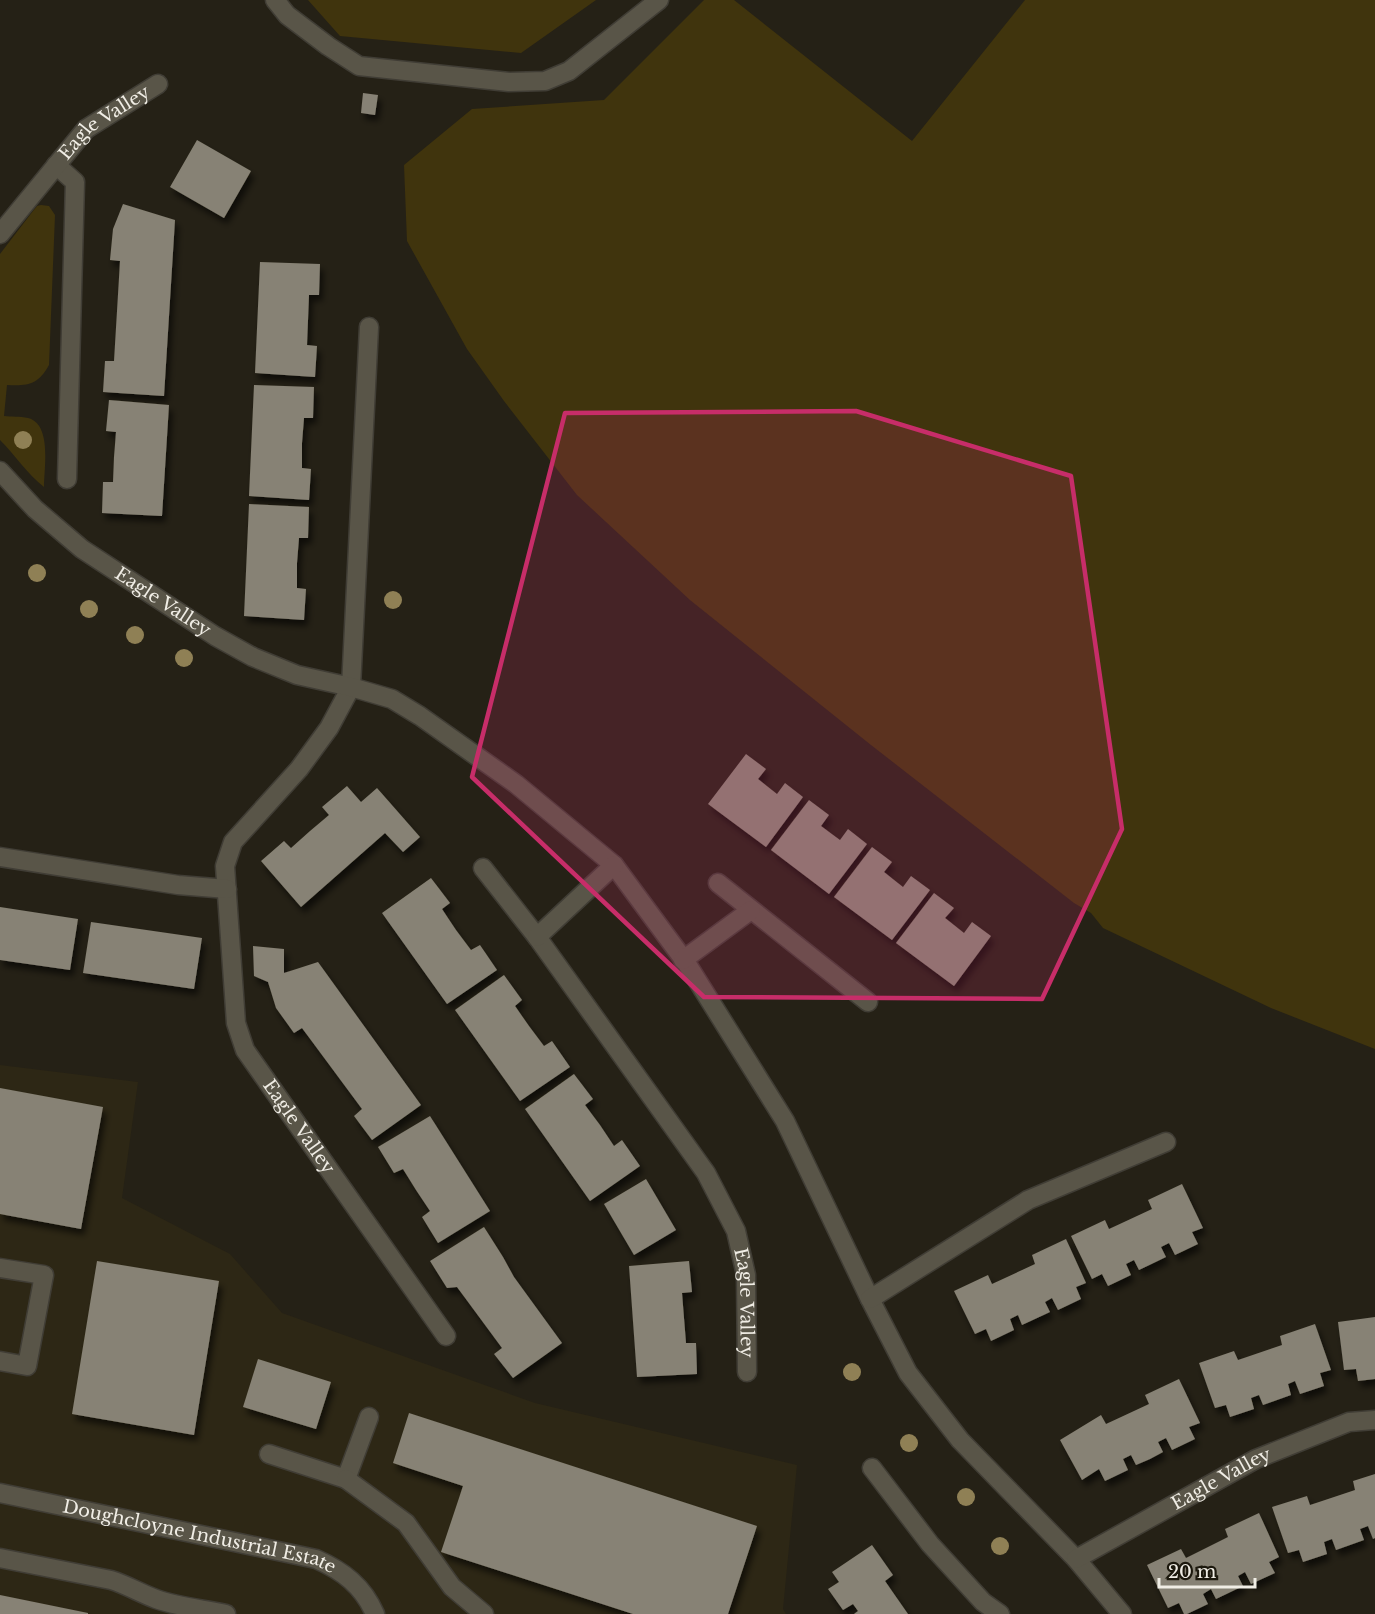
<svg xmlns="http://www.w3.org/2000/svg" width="1375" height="1614" viewBox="0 0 1375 1614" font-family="'Libre Baskerville',serif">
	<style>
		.built { fill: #2d2715 }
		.green { fill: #40340d }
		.building { fill: #878274; filter: url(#shadow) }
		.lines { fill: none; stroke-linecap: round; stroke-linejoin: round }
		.minor-casing { stroke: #403d35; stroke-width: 21 }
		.minor { stroke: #595548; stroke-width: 18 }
		.tree { fill: #8f8055 }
		.marked { fill: #c72d69; fill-opacity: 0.2; stroke: #c72d69; stroke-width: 4.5; stroke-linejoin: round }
		.labels { text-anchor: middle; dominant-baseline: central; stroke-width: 6; stroke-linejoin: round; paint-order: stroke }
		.street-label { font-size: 18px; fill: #f0ede5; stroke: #1c180d }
	</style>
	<defs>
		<filter id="shadow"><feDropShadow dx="3.5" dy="6" stdDeviation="3" flood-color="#0009"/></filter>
	</defs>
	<rect width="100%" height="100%" fill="#252116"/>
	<path class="built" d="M 0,1065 L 138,1082 L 122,1198 L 230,1254 L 282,1313 L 535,1403 L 797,1465 L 783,1609 L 786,1614 L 0,1614 Z"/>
	<path class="green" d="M 308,0 L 596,0 L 521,53 L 340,36 Z
		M 704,0 L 734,0 L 912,141 L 1025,0 L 1375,0 L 1375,1049 L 1271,1008 L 1103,928 L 1091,913 L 1074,903 L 871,745 L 690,600 L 577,495 L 504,401 L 467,349 L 407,241 L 404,165 L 472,109 L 604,100 Z
		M 41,205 L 49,206 L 55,215 L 49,365 C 38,385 28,386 7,385 L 4,416 C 11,417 20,416 28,418 C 52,424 44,468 44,487 C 27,474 15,455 0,440 L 0,254 L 33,211 L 37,206 Z"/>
	<path class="building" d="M 363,93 L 378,95 L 375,115 L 361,113 Z
		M 197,140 L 251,171 L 224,218 L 170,187 Z
		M 123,204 L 175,220 L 164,396 L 103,392 L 105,361 L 114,361 L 120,261 L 110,260 L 113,229 Z
		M 260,262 L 320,264 L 319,295 L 309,295 L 307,345 L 317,346 L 315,377 L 255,373 Z
		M 254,385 L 314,387 L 313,418 L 304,418 L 302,443 L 302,468 L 311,469 L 309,500 L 249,496 Z
		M 109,400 L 169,405 L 162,516 L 102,513 L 103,482 L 113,482 L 114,457 L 116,432 L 106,431 Z
		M 249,504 L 309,507 L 308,538 L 299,538 L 297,563 L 297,588 L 306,589 L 304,620 L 244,616 Z
		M 746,754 L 766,769 L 758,779 L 777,794 L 785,783 L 803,797 L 766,847 L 708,804 Z
		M 347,786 L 361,802 L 377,788 L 420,837 L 403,852 L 385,833 L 301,907 L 261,861 L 284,841 L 291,848 L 310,831 L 329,815 L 322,807 Z
		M 809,800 L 829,815 L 821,826 L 840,840 L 848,829 L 867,844 L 829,894 L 771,850 Z
		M 872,847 L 892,862 L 884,872 L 903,887 L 911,876 L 930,890 L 892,940 L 834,897 Z
		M 431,878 L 450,903 L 442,909 L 456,930 L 471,950 L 480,945 L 497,970 L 447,1004 L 382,913 Z
		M 934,893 L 954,908 L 945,918 L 954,925 L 964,933 L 972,922 L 991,936 L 954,986 L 896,943 Z
		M 0,907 L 78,919 L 70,970 L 0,960 Z
		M 91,922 L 202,938 L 194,989 L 83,973 Z
		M 253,946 L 284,949 L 284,973 L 318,962 L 421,1105 L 372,1140 L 354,1116 L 362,1109 L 302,1028 L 294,1033 L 276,1008 L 268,982 L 254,976 Z
		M 504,975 L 522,1000 L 515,1006 L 529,1026 L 544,1046 L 552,1041 L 570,1067 L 520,1101 L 455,1010 Z
		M 574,1074 L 593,1099 L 585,1105 L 600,1125 L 614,1146 L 622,1140 L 640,1166 L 590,1201 L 525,1109 Z
		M 0,1088 L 103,1107 L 81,1229 L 0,1214 Z
		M 430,1116 L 490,1211 L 438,1243 L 422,1217 L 430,1211 L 416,1190 L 403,1169 L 394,1173 L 378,1147 Z
		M 646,1179 L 676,1230 L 634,1255 L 604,1204 Z
		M 1182,1184 L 1203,1228 L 1192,1232 L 1198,1244 L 1175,1255 L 1169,1243 L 1161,1247 L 1166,1257 L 1139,1270 L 1134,1260 L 1126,1264 L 1131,1275 L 1108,1286 L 1102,1274 L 1092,1279 L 1071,1236 L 1105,1220 L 1109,1229 L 1152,1209 L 1148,1200 Z
		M 484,1227 L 503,1257 L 514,1277 L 562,1343 L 513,1378 L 494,1354 L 502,1348 L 457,1287 L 447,1288 L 430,1261 Z
		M 1066,1239 L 1086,1283 L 1076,1287 L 1081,1299 L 1058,1310 L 1052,1298 L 1045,1302 L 1050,1312 L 1022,1325 L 1018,1315 L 1010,1319 L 1014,1330 L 991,1341 L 986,1329 L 975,1334 L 954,1291 L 988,1275 L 992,1284 L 1035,1264 L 1032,1255 Z
		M 97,1261 L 219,1281 L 194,1435 L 72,1414 Z
		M 689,1261 L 692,1292 L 682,1293 L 686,1343 L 696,1343 L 697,1374 L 637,1377 L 629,1266 Z
		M 1375,1317 L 1375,1379 L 1358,1381 L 1356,1369 L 1344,1370 L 1338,1322 Z
		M 1315,1324 L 1331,1370 L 1320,1373 L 1324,1386 L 1300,1394 L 1295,1381 L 1288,1384 L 1291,1395 L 1263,1405 L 1259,1395 L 1251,1398 L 1254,1409 L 1230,1417 L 1226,1405 L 1215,1408 L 1199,1363 L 1234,1351 L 1238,1360 L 1282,1345 L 1280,1336 Z
		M 258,1359 L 331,1382 L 316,1429 L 243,1407 Z
		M 1179,1379 L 1200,1423 L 1189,1427 L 1195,1439 L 1172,1450 L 1166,1438 L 1158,1442 L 1163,1452 L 1150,1459 L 1136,1465 L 1131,1455 L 1123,1459 L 1128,1470 L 1105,1481 L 1099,1469 L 1082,1480 L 1060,1440 L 1101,1415 L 1106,1424 L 1149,1404 L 1145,1395 Z
		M 409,1413 L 757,1526 L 728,1614 L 633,1614 L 441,1552 L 463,1486 L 393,1463 Z
		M 1375,1474 L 1375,1538 L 1373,1539 L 1368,1526 L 1360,1529 L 1364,1540 L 1336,1550 L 1332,1539 L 1324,1542 L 1327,1554 L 1303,1562 L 1299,1550 L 1288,1553 L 1272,1507 L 1307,1496 L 1310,1505 L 1355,1490 L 1353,1481 Z
		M 1259,1513 L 1279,1557 L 1269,1562 L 1275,1573 L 1251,1584 L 1245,1572 L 1238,1576 L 1243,1586 L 1216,1599 L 1211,1589 L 1203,1594 L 1208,1604 L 1187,1614 L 1184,1614 L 1179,1603 L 1168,1608 L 1147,1565 L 1181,1549 L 1186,1558 L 1228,1537 L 1225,1529 Z
		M 872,1545 L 893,1575 L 885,1581 L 908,1614 L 854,1614 L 858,1611 L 853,1604 L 843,1610 L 828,1589 L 839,1582 L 832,1572 Z
		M 0,1595 L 88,1613 L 88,1614 L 0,1614 Z"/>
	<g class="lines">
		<defs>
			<g id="minor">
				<path d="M 275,0 L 287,15 L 328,46 L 359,66 L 509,82 L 545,81 L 569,71 L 659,0"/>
				<path d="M 56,165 L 75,182 L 67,479"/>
				<path id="s1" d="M 0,234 L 86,129 L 158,84"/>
				<path id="s2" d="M 369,327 L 351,687 L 329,728 L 299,769 L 233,842 L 225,866 L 236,1023 L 245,1050 L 446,1336"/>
				<path id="s3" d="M 0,471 L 35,509 L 82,549 L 215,636 L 253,657 L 297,675 L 351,687 L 392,699 L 420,716 L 516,784 L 614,865 L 687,964 L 785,1121 L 870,1299 L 908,1373 L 960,1440 L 1076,1559 L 1122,1614"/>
				<path d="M 0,857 L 178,885 L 227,889"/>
				<path id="s4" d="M 483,868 L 537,937 L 706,1173 L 736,1231 L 746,1275 L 747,1372"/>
				<path d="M 718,883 L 868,1002"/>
				<path d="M 537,937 L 614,865"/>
				<path d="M 683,960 L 751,910"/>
				<path d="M 0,1268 L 44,1275 L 27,1366 L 0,1361"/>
				<path d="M 870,1299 L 1028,1200 L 1166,1142"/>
				<path d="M 269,1454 L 346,1479 L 369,1417"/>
				<path d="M 872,1468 L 930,1544 L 983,1602 L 1000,1614"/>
				<path d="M 346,1479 L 406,1523 L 452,1587 L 484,1614"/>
				<path id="s5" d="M 0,1493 L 316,1559 C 343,1571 363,1586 375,1614"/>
				<path d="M 0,1558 L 111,1580 C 127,1585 140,1593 156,1599 C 178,1607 203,1609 226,1614"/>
				<path id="s6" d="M 1076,1559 L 1256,1459 L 1349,1422 L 1375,1420"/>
			</g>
		</defs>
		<use href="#minor" class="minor-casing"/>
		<use href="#minor" class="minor"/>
	</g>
	<g class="tree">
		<circle cx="23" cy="440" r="9"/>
		<circle cx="37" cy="573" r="9"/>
		<circle cx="393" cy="600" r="9"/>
		<circle cx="89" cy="609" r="9"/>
		<circle cx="135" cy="635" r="9"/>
		<circle cx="184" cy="658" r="9"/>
		<circle cx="852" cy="1372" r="9"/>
		<circle cx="909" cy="1443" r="9"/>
		<circle cx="966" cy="1497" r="9"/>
		<circle cx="1000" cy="1546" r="9"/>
	</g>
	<path class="marked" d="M 856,411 L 1071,476 L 1122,829 L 1042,999 L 704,997 L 472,777 L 565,413 Z"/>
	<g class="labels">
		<g class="street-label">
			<text stroke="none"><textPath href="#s1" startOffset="154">Eagle Valley</textPath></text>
			<text stroke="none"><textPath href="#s3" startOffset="210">Eagle Valley</textPath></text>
			<text stroke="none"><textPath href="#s2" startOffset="861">Eagle Valley</textPath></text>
			<text stroke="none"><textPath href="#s4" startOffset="516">Eagle Valley</textPath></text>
			<text stroke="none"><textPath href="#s6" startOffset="166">Eagle Valley</textPath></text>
			<text stroke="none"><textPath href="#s5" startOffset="204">Doughcloyne Industrial Estate</textPath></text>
		</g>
	</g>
	<path d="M1159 1578v9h96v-9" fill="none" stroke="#f0ede5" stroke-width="3"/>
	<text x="1168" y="1578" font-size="18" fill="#f0ede5" stroke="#1c180d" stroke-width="4.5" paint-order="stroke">20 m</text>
</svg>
